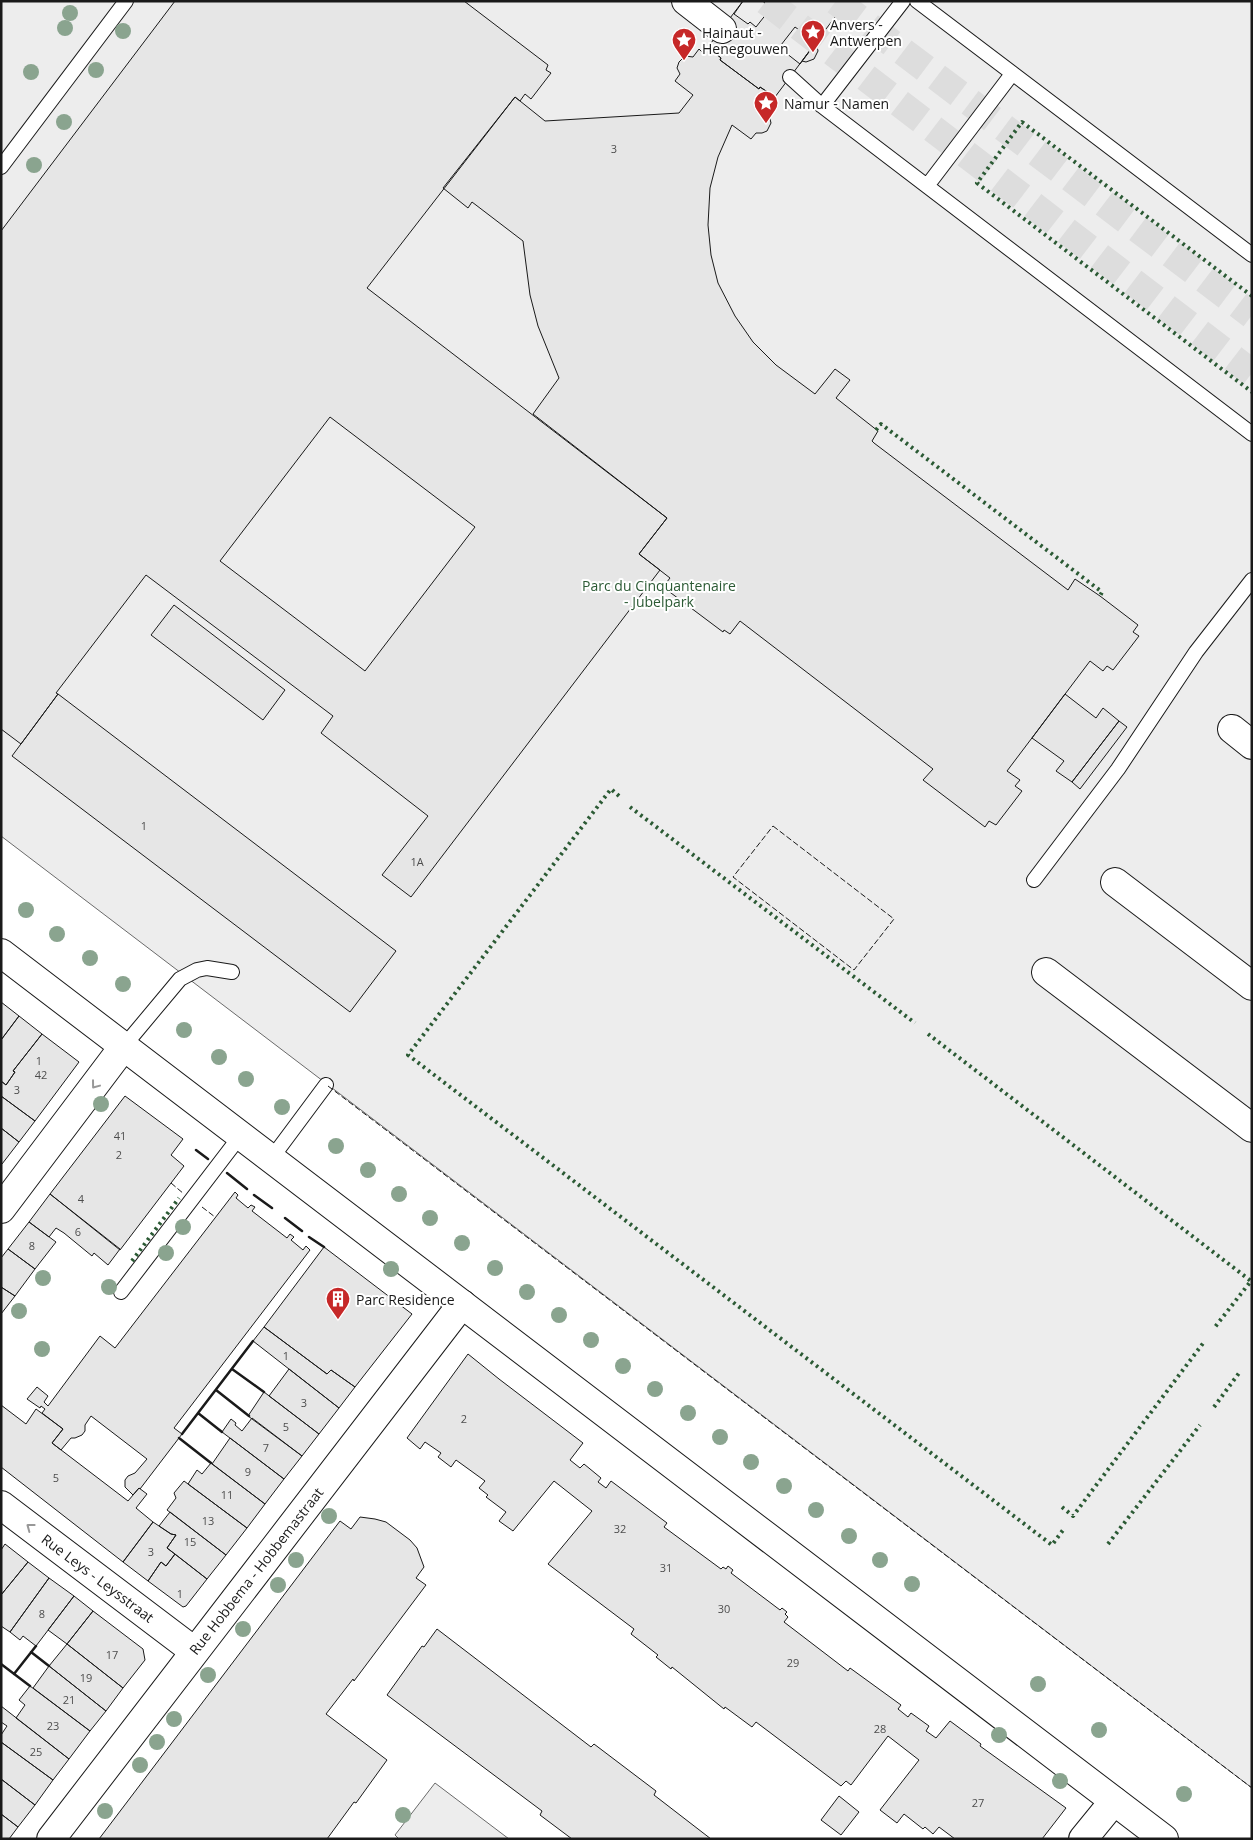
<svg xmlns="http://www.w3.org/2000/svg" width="1253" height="1840" viewBox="0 0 1253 1840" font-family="'Open Sans',sans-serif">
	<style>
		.built { fill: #ededed; stroke: #6a6a6a }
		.building { fill: #e6e6e6; stroke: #1a1a1a; fill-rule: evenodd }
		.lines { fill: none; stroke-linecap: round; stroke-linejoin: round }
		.highway-tunnel { stroke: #ddd; stroke-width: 28; stroke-dasharray: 28 14; stroke-linecap: butt }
		.lane-casing { stroke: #1a1a1a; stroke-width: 16 }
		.street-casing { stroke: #1a1a1a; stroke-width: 30 }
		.secondary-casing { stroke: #1a1a1a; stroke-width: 30 }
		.lane { stroke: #fff; stroke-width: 14 }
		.street { stroke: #fff; stroke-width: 28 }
		.secondary { stroke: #fff; stroke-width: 28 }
		.hedge { stroke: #2b5a34; stroke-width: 4; stroke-dasharray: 2.5 4; stroke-linecap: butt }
		.fence { stroke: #1a1a1a; stroke-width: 1; stroke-dasharray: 6 2.5; stroke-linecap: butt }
		.wall { stroke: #1a1a1a; stroke-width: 2.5 }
		.tree { fill: #8aa48f }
		.oneway { stroke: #989898 }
		.labels { text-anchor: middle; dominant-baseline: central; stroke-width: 4; stroke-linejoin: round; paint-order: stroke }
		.number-label { font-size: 11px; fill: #4d4d4d }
		.poi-label { font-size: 14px; fill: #1a1a1a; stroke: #fff; text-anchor: start }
		.park-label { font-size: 14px; fill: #2b5a34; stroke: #fff }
		.street-label { font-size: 14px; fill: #1a1a1a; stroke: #fff }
	</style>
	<rect width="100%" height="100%" fill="#fff"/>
	<path class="built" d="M 1,1 L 1252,1 L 1252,1788 L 1,836 Z
		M 435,1783 L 509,1839 L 399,1839 L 395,1835 Z"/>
	<path class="building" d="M 175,1 L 464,1 L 548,65 L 546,70 L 551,73 L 531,99 L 525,94 L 520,101 L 515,97 L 367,288 L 667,518 L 639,554 L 660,570 L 411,897 L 382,875 L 428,816 L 321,733 L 333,716 L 146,575 L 56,693 L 58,694 L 21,744 L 1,729 L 1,231 ZM 330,417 L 475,527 L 365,671 L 220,561 Z
		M 743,1 L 847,1 L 775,97 L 760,87 L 759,89 L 720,60 L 721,58 L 708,47 Z
		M 743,1 L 765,1 L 764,3 L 771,8 L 756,27 L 750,22 L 748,24 L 734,14 Z
		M 795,27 L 802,32 L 803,29 L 818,40 L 800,64 L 786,53 L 788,50 L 781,45 Z
		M 816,42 L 818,51 L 814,59 L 806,62 L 802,61 Z
		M 708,47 L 721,58 L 720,60 L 759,89 L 760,87 L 775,97 L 769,104 L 774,108 L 769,115 L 771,123 L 767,131 L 762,133 L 756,133 L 751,139 L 732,125 L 718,157 L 710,188 L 708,225 L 711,255 L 718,283 L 735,316 L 753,342 L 776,365 L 815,394 L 835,369 L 850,380 L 836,398 L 878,431 L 872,441 L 874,443 L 1068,590 L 1075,579 L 1100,596 L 1138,625 L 1133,632 L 1139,636 L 1113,670 L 1107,666 L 1103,671 L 1090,661 L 1007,771 L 1020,780 L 1015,786 L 1022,791 L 996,825 L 989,821 L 985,827 L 923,780 L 933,769 L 740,621 L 730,634 L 724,630 L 723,632 L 663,587 L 670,578 L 639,554 L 667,518 L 533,414 L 559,378 L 538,326 L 530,295 L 523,241 L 472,202 L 468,208 L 443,188 L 515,97 L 545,121 L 679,113 L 693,95 L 675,81 L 680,74 L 677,68 L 679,62 L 685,56 L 693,57 L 699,49 L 703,53 Z
		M 174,605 L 285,690 L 263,720 L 151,635 Z
		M 58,694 L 396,951 L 350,1012 L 12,756 Z
		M 1065,694 L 1096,718 L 1103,708 L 1119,721 L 1072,782 L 1056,771 L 1064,761 L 1032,738 Z
		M 1119,721 L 1127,727 L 1080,789 L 1072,782 Z
		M 1,1002 L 19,1016 L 1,1040 Z
		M 19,1016 L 42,1034 L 13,1071 L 15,1072 L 6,1085 L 1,1081 L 1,1040 Z
		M 42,1034 L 79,1062 L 35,1121 L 1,1096 L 1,1081 L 6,1085 L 15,1072 L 13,1071 Z
		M 1,1096 L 35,1121 L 19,1142 L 1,1128 Z
		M 125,1096 L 183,1139 L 171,1155 L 184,1166 L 120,1250 L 50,1194 Z
		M 1,1128 L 19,1142 L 2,1164 L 1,1163 Z
		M 235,1192 L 238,1195 L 236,1198 L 248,1208 L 251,1205 L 255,1207 L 252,1211 L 287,1238 L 290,1234 L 294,1237 L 291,1240 L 303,1250 L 306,1246 L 310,1250 L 174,1428 L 182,1434 L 140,1489 L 139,1488 L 133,1495 L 125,1487 L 125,1480 L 128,1476 L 135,1473 L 147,1459 L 91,1416 L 85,1425 L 85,1431 L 82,1435 L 75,1438 L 71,1438 L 61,1450 L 52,1443 L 63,1429 L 42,1413 L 45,1409 L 41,1406 L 40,1408 L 27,1399 L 37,1387 L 48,1396 L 44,1402 L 48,1406 L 100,1336 L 115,1348 Z
		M 50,1194 L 120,1249 L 108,1265 L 94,1253 L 92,1256 L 64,1233 L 56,1228 L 49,1237 L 29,1222 Z
		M 29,1222 L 56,1242 L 35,1269 L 8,1249 Z
		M 324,1247 L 412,1314 L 355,1387 L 331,1370 L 327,1374 L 264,1327 Z
		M 8,1249 L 35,1269 L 15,1296 L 1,1287 L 1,1258 Z
		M 1,1287 L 15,1296 L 1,1314 Z
		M 264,1327 L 327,1374 L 331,1370 L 355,1387 L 339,1408 L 253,1341 Z
		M 468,1354 L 499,1379 L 583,1443 L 570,1460 L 580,1468 L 584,1464 L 601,1478 L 598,1482 L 606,1488 L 611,1481 L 667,1523 L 664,1527 L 721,1569 L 723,1567 L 726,1569 L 728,1566 L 733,1570 L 731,1573 L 780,1610 L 782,1608 L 787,1612 L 785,1614 L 788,1617 L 784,1622 L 848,1671 L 850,1668 L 901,1705 L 898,1709 L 908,1717 L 911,1713 L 929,1726 L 926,1731 L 936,1738 L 950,1721 L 981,1744 L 980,1746 L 1066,1808 L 1042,1839 L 955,1839 L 939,1827 L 933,1834 L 925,1827 L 923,1829 L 904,1814 L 897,1823 L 880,1810 L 919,1760 L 888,1736 L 851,1785 L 846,1781 L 841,1786 L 756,1722 L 752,1727 L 725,1707 L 724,1709 L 672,1667 L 671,1669 L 656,1657 L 658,1655 L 631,1634 L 634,1629 L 548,1564 L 592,1511 L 554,1481 L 513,1531 L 499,1521 L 506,1512 L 486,1497 L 488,1495 L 479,1488 L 485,1481 L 456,1460 L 451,1467 L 438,1457 L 441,1453 L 425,1442 L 420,1449 L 407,1438 Z
		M 289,1369 L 339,1408 L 319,1434 L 269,1396 Z
		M 264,1392 L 319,1434 L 302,1456 L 248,1416 Z
		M 1,1405 L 26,1424 L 36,1409 L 63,1429 L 52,1443 L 128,1501 L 139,1488 L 147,1494 L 136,1508 L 153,1522 L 123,1562 L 1,1467 Z
		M 252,1418 L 302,1456 L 284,1479 L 222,1432 L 231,1419 L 236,1423 L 235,1425 L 242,1431 Z
		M 230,1438 L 284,1479 L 265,1504 L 212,1464 Z
		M 211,1463 L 265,1504 L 247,1528 L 188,1484 L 197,1470 L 202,1474 Z
		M 184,1481 L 247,1528 L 226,1555 L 167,1510 L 176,1498 L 174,1493 Z
		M 170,1512 L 226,1555 L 207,1579 L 167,1548 L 176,1535 L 171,1534 L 159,1526 Z
		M 360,1517 L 375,1519 L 386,1522 L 410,1540 L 417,1548 L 424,1567 L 416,1578 L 426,1585 L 354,1681 L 353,1679 L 326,1714 L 387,1760 L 356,1803 L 354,1802 L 327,1839 L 99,1839 L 340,1521 L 351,1529 Z
		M 153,1522 L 171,1534 L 176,1535 L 167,1548 L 175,1554 L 166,1566 L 161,1562 L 148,1581 L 123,1562 Z
		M 5,1544 L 28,1562 L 1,1595 L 1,1550 Z
		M 175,1554 L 207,1579 L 186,1606 L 183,1607 L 148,1581 L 161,1562 L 166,1566 Z
		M 28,1562 L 49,1578 L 10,1632 L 1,1626 L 1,1595 Z
		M 49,1578 L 74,1596 L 36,1646 L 23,1636 L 20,1640 L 10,1632 Z
		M 74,1596 L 93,1611 L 67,1644 L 48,1630 Z
		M 93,1611 L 143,1649 L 145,1660 L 123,1688 L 67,1644 Z
		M 437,1629 L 591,1747 L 594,1744 L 656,1791 L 654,1795 L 711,1839 L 572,1839 L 540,1815 L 542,1811 L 387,1695 L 422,1646 L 424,1647 Z
		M 67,1644 L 123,1688 L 106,1711 L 49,1666 Z
		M 49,1666 L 106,1711 L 90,1731 L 33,1688 Z
		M 30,1686 L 90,1731 L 69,1759 L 16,1718 L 25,1705 L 19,1700 Z
		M 1,1706 L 69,1759 L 53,1780 L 1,1742 L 1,1735 L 7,1726 L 1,1722 Z
		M 1,1742 L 53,1780 L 35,1805 L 1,1779 Z
		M 1,1779 L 35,1805 L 18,1827 L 1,1814 Z
		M 839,1796 L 859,1812 L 841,1835 L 821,1820 Z
		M 1,1814 L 18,1827 L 9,1839 L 1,1839 Z"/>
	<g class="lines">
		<path class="highway-tunnel" d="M 766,1 L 1252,373
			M 836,1 L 1252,315"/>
		<defs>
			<path id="lane" d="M 917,1 L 1252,255
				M 790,77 L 822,106 L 1252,434
				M 822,106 L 903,1
				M 1,167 L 126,1
				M 927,186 L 1012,74
				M 1034,880 L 1118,769 L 1196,652 L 1252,580
				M 124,1046 L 180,979 L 197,970 L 207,968 L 232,972
				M 271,1159 L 326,1085
				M 121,1292 L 241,1135"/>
			<path id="street" d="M 686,1 L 722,29
				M 1232,729 L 1252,745
				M 1115,882 L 1252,986
				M 1046,972 L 1252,1128
				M 1,1209 L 124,1046
				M 1,1505 L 194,1651
				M 51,1839 L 462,1304
				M 1083,1839 L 1114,1801"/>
			<path id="secondary" d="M 1,953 L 1164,1839"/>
		</defs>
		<use href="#lane" class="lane-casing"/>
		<use href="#street" class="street-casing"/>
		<use href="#secondary" class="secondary-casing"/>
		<use href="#lane" class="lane"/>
		<use href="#street" class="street"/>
		<use href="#secondary" class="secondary"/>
		<path class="hedge" d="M 1252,296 L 1022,122 L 977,183 L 1252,392
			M 876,430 L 881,424 L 1102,592 L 1100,596
			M 619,796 L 611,789 L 408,1055 L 1052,1545 L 1063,1530
			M 630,807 L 915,1023
			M 928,1034 L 1251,1281 L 1215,1327
			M 132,1261 L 179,1198
			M 1214,1407 L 1239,1373
			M 1062,1507 L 1073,1516 L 1204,1342
			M 1108,1544 L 1200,1425"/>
		<path class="fence" d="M 773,826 L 894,919 L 854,970 L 733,877 Z
			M 328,1086 L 1252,1788
			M 171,1183 L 184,1194
			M 202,1207 L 215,1217"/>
		<path class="wall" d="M 196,1150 L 208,1159
			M 227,1173 L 247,1189
			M 254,1195 L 272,1208
			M 285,1218 L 302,1231
			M 309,1237 L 324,1247
			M 232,1369 L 264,1392
			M 216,1390 L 249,1416
			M 198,1413 L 222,1432
			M 182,1434 L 253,1341
			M 179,1438 L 211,1463
			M 31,1652 L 49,1666
			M 1,1664 L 30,1686
			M 14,1674 L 36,1646"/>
	</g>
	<g class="tree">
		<circle cx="70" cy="13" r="8"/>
		<circle cx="65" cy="28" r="8"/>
		<circle cx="123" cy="31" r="8"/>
		<circle cx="96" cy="70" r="8"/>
		<circle cx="31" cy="72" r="8"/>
		<circle cx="64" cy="122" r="8"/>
		<circle cx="34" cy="165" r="8"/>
		<circle cx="26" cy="910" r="8"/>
		<circle cx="57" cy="934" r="8"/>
		<circle cx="90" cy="958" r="8"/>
		<circle cx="123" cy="984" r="8"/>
		<circle cx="184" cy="1030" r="8"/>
		<circle cx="219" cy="1057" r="8"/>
		<circle cx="246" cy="1079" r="8"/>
		<circle cx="101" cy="1104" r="8"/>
		<circle cx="282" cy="1107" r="8"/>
		<circle cx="336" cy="1146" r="8"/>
		<circle cx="368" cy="1170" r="8"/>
		<circle cx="399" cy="1194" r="8"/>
		<circle cx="430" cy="1218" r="8"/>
		<circle cx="183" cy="1227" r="8"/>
		<circle cx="462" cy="1243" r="8"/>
		<circle cx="166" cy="1253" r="8"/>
		<circle cx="495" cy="1268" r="8"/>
		<circle cx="391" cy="1269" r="8"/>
		<circle cx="43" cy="1278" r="8"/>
		<circle cx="109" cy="1287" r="8"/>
		<circle cx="527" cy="1292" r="8"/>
		<circle cx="19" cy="1311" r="8"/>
		<circle cx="559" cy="1315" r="8"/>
		<circle cx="591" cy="1340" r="8"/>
		<circle cx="42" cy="1349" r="8"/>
		<circle cx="623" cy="1366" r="8"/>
		<circle cx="655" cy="1389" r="8"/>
		<circle cx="688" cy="1413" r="8"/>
		<circle cx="720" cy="1437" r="8"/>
		<circle cx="751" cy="1462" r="8"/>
		<circle cx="784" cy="1486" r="8"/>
		<circle cx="816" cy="1510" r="8"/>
		<circle cx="329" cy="1516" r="8"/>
		<circle cx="849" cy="1536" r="8"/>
		<circle cx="296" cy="1560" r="8"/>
		<circle cx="880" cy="1560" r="8"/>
		<circle cx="912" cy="1584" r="8"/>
		<circle cx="278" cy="1585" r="8"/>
		<circle cx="243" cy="1629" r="8"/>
		<circle cx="208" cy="1675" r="8"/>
		<circle cx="1038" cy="1684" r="8"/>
		<circle cx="174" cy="1719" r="8"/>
		<circle cx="1099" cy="1730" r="8"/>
		<circle cx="999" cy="1735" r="8"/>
		<circle cx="157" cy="1742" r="8"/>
		<circle cx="140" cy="1765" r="8"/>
		<circle cx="1060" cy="1781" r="8"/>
		<circle cx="1184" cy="1794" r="8"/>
		<circle cx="105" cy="1811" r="8"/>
		<circle cx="403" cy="1815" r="8"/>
	</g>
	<defs><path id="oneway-chevron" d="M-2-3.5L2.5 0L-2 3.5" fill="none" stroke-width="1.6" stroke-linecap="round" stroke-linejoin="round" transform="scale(1.25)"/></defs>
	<g class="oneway">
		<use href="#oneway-chevron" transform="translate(95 1085) rotate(127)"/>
		<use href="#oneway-chevron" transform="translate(30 1527) rotate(-143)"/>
	</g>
	<defs>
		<symbol id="sight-pin" viewBox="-11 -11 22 30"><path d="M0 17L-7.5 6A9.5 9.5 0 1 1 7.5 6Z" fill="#c62828" stroke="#fff"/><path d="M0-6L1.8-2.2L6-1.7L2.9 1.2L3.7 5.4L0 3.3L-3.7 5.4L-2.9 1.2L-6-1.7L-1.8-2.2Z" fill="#fff"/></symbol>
		<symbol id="building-pin" viewBox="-11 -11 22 30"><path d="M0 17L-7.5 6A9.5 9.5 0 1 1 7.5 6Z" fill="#c62828" stroke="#fff"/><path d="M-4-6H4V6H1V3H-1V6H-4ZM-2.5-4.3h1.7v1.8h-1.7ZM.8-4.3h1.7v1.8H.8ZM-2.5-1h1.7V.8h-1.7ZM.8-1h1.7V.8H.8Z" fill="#fff"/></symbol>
	</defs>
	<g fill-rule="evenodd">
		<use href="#sight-pin" x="799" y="18" width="28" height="38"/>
		<use href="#sight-pin" x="670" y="26" width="28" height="38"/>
		<use href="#sight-pin" x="752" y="89" width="28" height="38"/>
		<use href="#building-pin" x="324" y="1285" width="28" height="38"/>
	</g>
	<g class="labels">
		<g class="number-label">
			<text x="614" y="148">3</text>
			<text x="144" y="825">1</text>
			<text x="417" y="861">1A</text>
			<text x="39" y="1060">1</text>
			<text x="41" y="1074">42</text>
			<text x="17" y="1089">3</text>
			<text x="120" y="1135">41</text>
			<text x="119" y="1154">2</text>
			<text x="81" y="1198">4</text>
			<text x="78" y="1231">6</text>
			<text x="32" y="1245">8</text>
			<text x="286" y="1355">1</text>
			<text x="304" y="1402">3</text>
			<text x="464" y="1418">2</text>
			<text x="286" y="1426">5</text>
			<text x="266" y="1447">7</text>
			<text x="248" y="1471">9</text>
			<text x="56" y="1477">5</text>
			<text x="227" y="1494">11</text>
			<text x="208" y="1520">13</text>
			<text x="620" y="1528">32</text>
			<text x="190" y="1541">15</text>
			<text x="151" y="1551">3</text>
			<text x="666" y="1567">31</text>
			<text x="180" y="1593">1</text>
			<text x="724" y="1608">30</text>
			<text x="42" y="1613">8</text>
			<text x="112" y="1654">17</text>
			<text x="793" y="1662">29</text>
			<text x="86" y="1677">19</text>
			<text x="69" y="1699">21</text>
			<text x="53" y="1725">23</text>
			<text x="880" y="1728">28</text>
			<text x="36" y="1751">25</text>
			<text x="978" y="1802">27</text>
		</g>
		<g class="poi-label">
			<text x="830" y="24">Anvers -<tspan x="830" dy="16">Antwerpen</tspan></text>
			<text x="702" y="32">Hainaut -<tspan x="702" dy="16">Henegouwen</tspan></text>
			<text x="784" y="103">Namur - Namen</text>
			<text x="356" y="1299">Parc Residence</text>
		</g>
		<g class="park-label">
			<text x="659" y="585">Parc du Cinquantenaire<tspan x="659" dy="16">- Jubelpark</tspan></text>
		</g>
		<g class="street-label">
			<text transform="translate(256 1571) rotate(-52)">Rue Hobbema - Hobbemastraat</text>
			<text transform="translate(98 1578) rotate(37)">Rue Leys - Leysstraat</text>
		</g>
	</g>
	<rect width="1253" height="1840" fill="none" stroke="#1a1a1a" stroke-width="5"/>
</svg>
